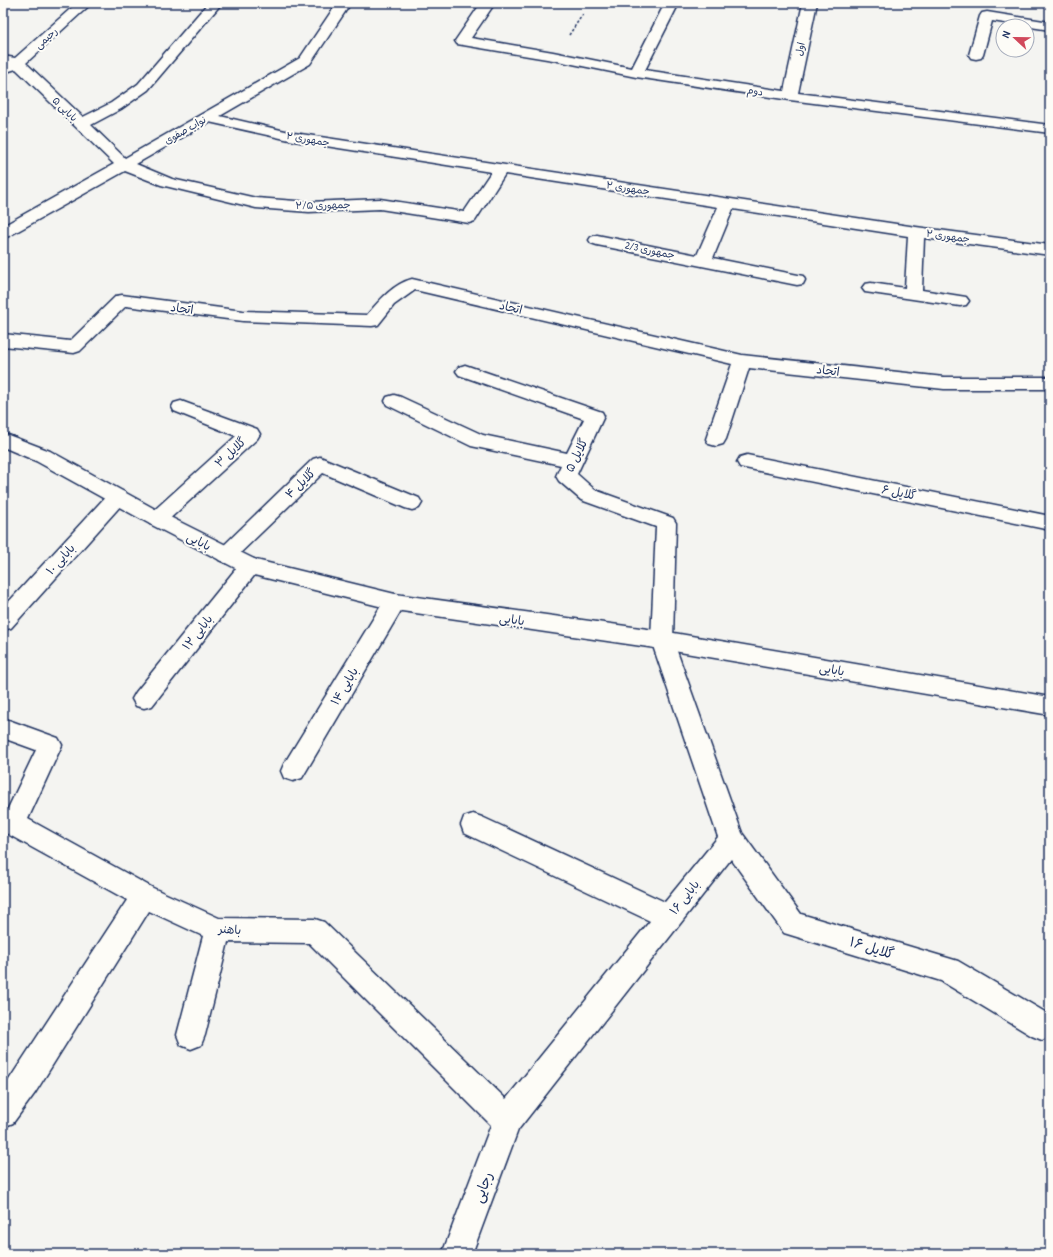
<svg xmlns="http://www.w3.org/2000/svg" width="1053" height="1257" viewBox="0 0 1053 1257" font-family="'Patrick Hand','Playpen Sans Arabic',sans-serif">
	<style>
		.lines { fill: none; stroke-linecap: round; stroke-linejoin: round }
		.minor-casing { stroke: #1b2f5e; stroke-width: 3 }
		.major-casing { stroke: #1b2f5e; stroke-width: 3 }
		.path { stroke: #1b2f5e; stroke-width: 1.5; stroke-dasharray: 2.5 2; stroke-linecap: butt }
		.minor { fill: #fdfcf7; fill-rule: evenodd }
		.major { fill: #fdfcf7; fill-rule: evenodd }
		.labels { text-anchor: middle; dominant-baseline: central; stroke-width: 4; stroke-linejoin: round; paint-order: stroke }
		.far-street-label { font-size: 10px; fill: #1b2f5e; stroke: #fdfcf7 }
		.street-label { font-size: 12px; fill: #1b2f5e; stroke: #fdfcf7 }
		.near-street-label { font-size: 14px; fill: #1b2f5e; stroke: #fdfcf7 }
	</style>
	<rect width="100%" height="100%" fill="#f4f4f1"/>
	<filter id="ink" filterUnits="userSpaceOnUse"><feTurbulence type="fractalNoise" baseFrequency=".025" numOctaves="2"/><feDisplacementMap in="SourceGraphic" scale="8" xChannelSelector="R" yChannelSelector="G"/><feConvolveMatrix kernelMatrix="1 2 1 2 8 2 1 2 1" color-interpolation-filters="sRGB"/></filter>
	<g filter="url(#ink)">
		<g class="lines">
			<defs>
				<path id="minor" d="M 77,3 L 92,3 L 26,63 L 83,117 L 111,103 L 138,84 L 208,3 L 222,3 L 148,90 L 121,109 L 91,125 L 125,158 L 300,58 L 337,3 L 351,3 L 310,64 L 220,116 L 294,133 L 916,227 L 1050,245 L 1050,255 L 924,238 L 922,290 L 966,297 L 969,301 L 966,305 L 960,306 L 865,292 L 862,288 L 865,284 L 871,283 L 905,288 L 908,236 L 733,209 L 713,258 L 803,276 L 805,280 L 803,284 L 797,285 L 597,245 L 591,243 L 589,240 L 591,237 L 597,235 L 697,255 L 718,207 L 505,174 L 475,221 L 469,223 L 380,209 L 309,212 L 256,208 L 161,185 L 125,171 L 9,236 L 3,238 L 3,226 L 114,164 L 16,69 L 3,73 L 3,56 L 15,58 ZM 209,122 L 294,141 L 491,172 L 464,212 L 380,199 L 309,202 L 256,198 L 172,179 L 136,164 Z
					M 481,3 L 495,3 L 471,38 L 553,52 L 632,68 L 665,3 L 679,3 L 645,70 L 784,91 L 803,3 L 817,3 L 798,93 L 1050,125 L 1050,133 L 790,100 L 636,77 L 553,60 L 457,44 L 455,41 Z
					M 987,12 L 1050,22 L 1050,30 L 992,21 L 983,55 L 981,58 L 976,59 L 971,58 L 969,55 L 980,16 L 982,13 Z
					M 412,279 L 742,355 L 944,377 L 1050,377 L 1050,389 L 944,389 L 749,368 L 726,439 L 723,444 L 716,446 L 709,444 L 706,439 L 732,364 L 415,290 L 394,305 L 378,325 L 372,326 L 243,321 L 126,306 L 80,351 L 74,353 L 3,346 L 3,334 L 70,341 L 116,296 L 122,295 L 243,311 L 367,315 C 379,301 393,284 412,279 Z
					M 465,365 L 602,412 L 604,416 L 577,474 L 595,490 L 673,518 L 676,523 L 673,640 L 742,833 L 801,914 L 958,961 L 1050,1015 L 1050,1036 L 1042,1040 L 1032,1036 L 941,981 L 784,933 L 731,859 L 518,1130 L 472,1254 L 442,1254 L 491,1125 L 309,943 L 228,942 L 205,1035 L 201,1045 L 191,1049 L 181,1045 L 177,1035 L 203,936 L 149,911 L 35,1093 L 13,1123 L 3,1127 L 3,1089 L 127,900 L 4,832 L 3,819 L 36,750 L 3,738 L 3,718 L 58,738 L 62,745 L 28,819 L 153,888 L 219,918 L 315,919 L 324,922 L 506,1099 L 650,921 L 464,833 L 461,825 L 464,817 L 473,814 L 482,817 L 665,902 L 718,837 L 651,640 L 656,527 L 581,500 L 559,481 L 556,476 L 561,465 L 471,446 L 387,405 L 385,401 L 387,397 L 394,395 L 401,397 L 483,435 L 567,453 L 584,419 L 459,375 L 456,371 L 459,367 Z
					M 181,401 L 257,429 L 260,434 L 257,439 L 164,524 L 157,526 L 150,524 L 147,519 L 150,514 L 236,436 L 174,411 L 172,407 L 174,403 Z
					M 747,455 L 1050,516 L 1050,530 L 740,467 L 737,462 L 740,457 Z
					M 320,457 L 419,498 L 422,503 L 419,508 L 412,510 L 405,508 L 323,473 L 233,560 L 226,563 L 219,560 L 216,555 L 219,550 L 313,459 Z
					M 117,490 L 124,492 L 127,497 L 124,502 L 11,628 L 3,630 L 3,608 L 110,492 Z
					M 250,558 L 257,560 L 261,566 L 257,572 L 152,706 L 144,708 L 136,706 L 132,699 L 136,692 L 243,560 Z
					M 395,594 L 403,596 L 406,602 L 302,778 L 293,781 L 284,778 L 281,771 L 284,764 L 387,596 Z"/>
				<path id="major" d="M 3,433 L 50,451 L 164,514 L 256,560 L 395,594 L 662,631 L 1050,697 L 1050,715 L 662,649 L 395,610 L 250,574 L 243,572 L 150,524 L 36,461 L 3,447 Z"/>
			</defs>
			<use href="#minor" class="minor-casing"/>
			<use href="#major" class="major-casing"/>
			<path class="path" d="M 569,35 L 583,14"/>
			<use href="#minor" class="minor"/>
			<use href="#major" class="major"/>
		</g>
	</g>
	<g class="labels">
		<g class="far-street-label">
			<text transform="translate(46 38) rotate(-41)">رحیمی</text>
			<text transform="translate(800 49) rotate(-78)">اول</text>
			<text transform="translate(755 91) rotate(8)">دوم</text>
			<text transform="translate(65 109) rotate(44)">بابایی ۵</text>
			<text transform="translate(185 130) rotate(-30)">نواب صفوی</text>
			<text transform="translate(308 139) rotate(10)">جمهوری ۲</text>
			<text transform="translate(628 188) rotate(9)">جمهوری ۲</text>
			<text transform="translate(323 205) rotate(-1)">جمهوری ۲/۵</text>
			<text transform="translate(948 236) rotate(8)">جمهوری ۲</text>
			<text transform="translate(650 250) rotate(12)">جمهوری 2/3</text>
		</g>
		<g class="street-label">
			<text transform="translate(511 307) rotate(13)">اتحاد</text>
			<text transform="translate(182 308) rotate(7)">اتحاد</text>
			<text transform="translate(828 370) rotate(6)">اتحاد</text>
			<text transform="translate(230 452) rotate(-43)">گلایل ۳</text>
			<text transform="translate(576 455) rotate(-64)">گلایل ۵</text>
			<text transform="translate(300 483) rotate(-44)">گلایل ۴</text>
			<text transform="translate(899 492) rotate(11)">گلایل ۶</text>
			<text transform="translate(199 541) rotate(27)">بابایی</text>
			<text transform="translate(60 559) rotate(-48)">بابایی ۱۰</text>
			<text transform="translate(512 619) rotate(8)">بابایی</text>
			<text transform="translate(197 632) rotate(-52)">بابایی ۱۲</text>
			<text transform="translate(832 669) rotate(10)">بابایی</text>
			<text transform="translate(344 686) rotate(-59)">بابایی ۱۴</text>
			<text transform="translate(684 897) rotate(-52)">بابایی ۱۶</text>
			<text transform="translate(230 929) rotate(4)">باهنر</text>
		</g>
		<g class="near-street-label">
			<text transform="translate(872 947) rotate(17)">گلایل ۱۶</text>
			<text transform="translate(482 1187) rotate(-70)">رجایی</text>
		</g>
	</g>
	<rect width="1053" height="1257" fill="none" stroke="#fdfcf7" stroke-width="16"/>
	<rect x="8" y="8" width="1037" height="1241" fill="none" stroke="#1b2f5e" stroke-width="1.5" filter="url(#ink)"/>
	<g transform="translate(1015 38) rotate(292)"><circle r="19" fill="#fdfcf7" stroke="#a3aaba"/>
	<path d="M0-3L7 15L0 10L-7 15Z" fill="#d1495b"/>
	<text y="-6" font-size="11" font-weight="bold" text-anchor="middle" fill="#1b2f5e">N</text>
	</g>
</svg>
